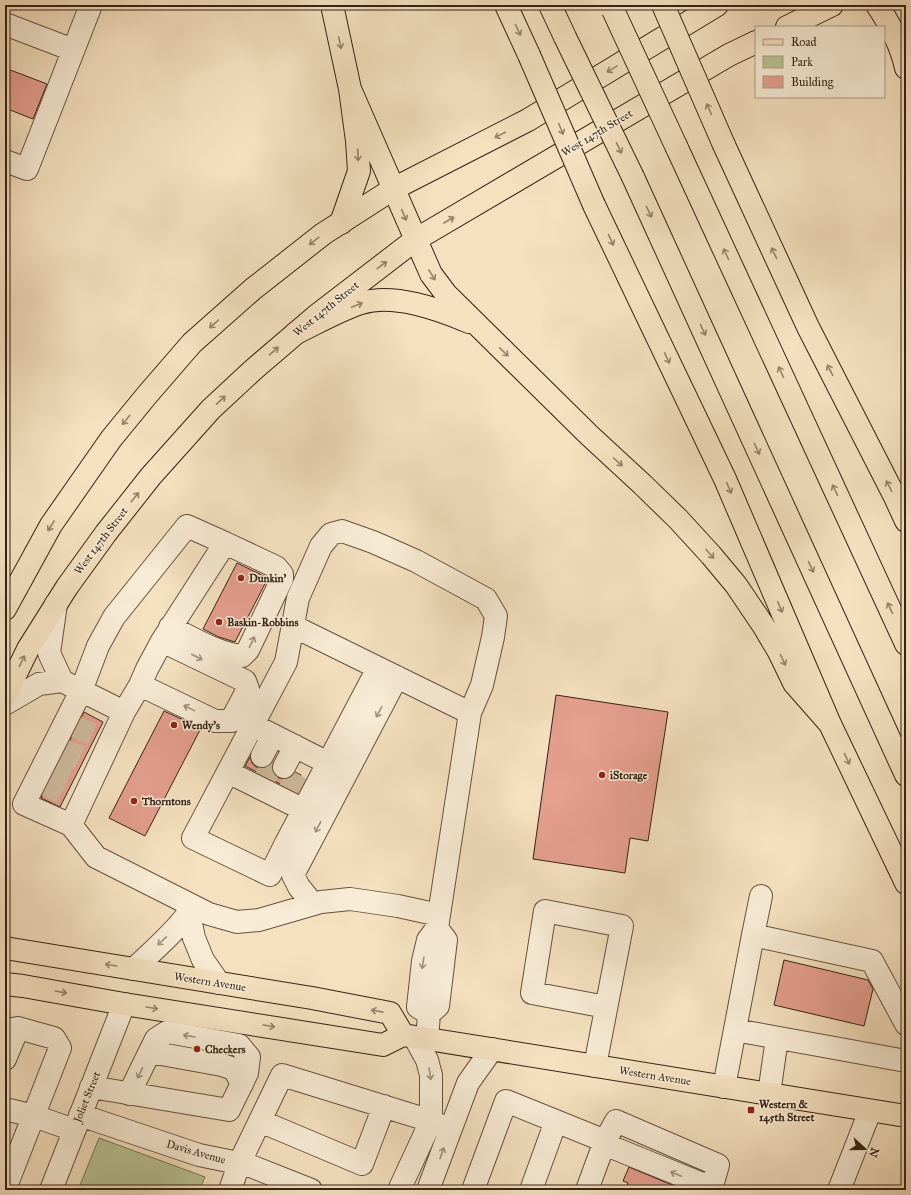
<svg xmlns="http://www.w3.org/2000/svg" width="911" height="1195" viewBox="0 0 911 1195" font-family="'IM FELL Great Primer',serif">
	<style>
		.green { fill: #b8c396; stroke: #767255 }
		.building { fill: #e59f8f; stroke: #352214 }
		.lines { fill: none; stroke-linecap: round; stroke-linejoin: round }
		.minor-tunnel { stroke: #cfbb9e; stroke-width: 22; stroke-dasharray: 22 11; stroke-linecap: butt }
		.minor-casing { stroke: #65523f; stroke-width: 24 }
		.major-casing { stroke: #352214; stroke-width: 24 }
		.highway-casing { stroke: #352214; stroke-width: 24 }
		.minor { stroke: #f8ecd6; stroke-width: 22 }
		.major { stroke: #f5e1c0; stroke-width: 22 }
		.highway { stroke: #f5e1c0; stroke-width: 22 }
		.highway-bridge-casing { stroke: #352214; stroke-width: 24; stroke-linecap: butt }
		.highway-bridge { stroke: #f5e1c0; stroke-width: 22 }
		.oneway { stroke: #95826a }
		.oneway2 { stroke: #a0917f }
		.poi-dot { fill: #8f2418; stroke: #f8ecd6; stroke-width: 1.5 }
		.labels { text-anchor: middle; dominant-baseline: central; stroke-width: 3; stroke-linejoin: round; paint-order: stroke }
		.street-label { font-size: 11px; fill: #352214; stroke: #f8ecd6 }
		.poi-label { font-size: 11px; font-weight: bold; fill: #352214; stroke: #f8ecd6; text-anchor: start }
	</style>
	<rect width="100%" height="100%" fill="#f5e1c0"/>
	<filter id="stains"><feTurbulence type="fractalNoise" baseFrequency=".005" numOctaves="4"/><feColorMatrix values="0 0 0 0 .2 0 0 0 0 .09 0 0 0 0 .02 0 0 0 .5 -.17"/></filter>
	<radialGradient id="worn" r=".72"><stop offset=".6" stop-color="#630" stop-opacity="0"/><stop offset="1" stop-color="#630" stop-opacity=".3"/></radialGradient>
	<path class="green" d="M 99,1138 L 205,1177 L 199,1190 L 78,1190 Z"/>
	<path class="building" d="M 5,68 L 47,84 L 33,119 L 5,108 Z
		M 237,563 L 268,578 L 235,642 L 219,637 L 203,629 Z
		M 556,695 L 668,712 L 648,841 L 630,838 L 625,873 L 533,859 Z
		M 164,711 L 201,728 L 145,836 L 109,818 Z
		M 84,712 L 103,722 L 60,807 L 41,798 Z
		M 250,757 L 252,763 L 256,767 L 262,768 L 268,767 L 273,762 L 272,768 L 273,773 L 279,778 L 285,779 L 290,778 L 295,772 L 301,775 L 294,791 L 245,766 Z
		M 784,960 L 868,980 L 873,989 L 864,1026 L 774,1005 Z
		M 629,1167 L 684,1190 L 625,1190 L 628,1183 L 623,1181 Z"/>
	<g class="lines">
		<path class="minor-tunnel" d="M 72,725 L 96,736
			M 60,748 L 85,760
			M 51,764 L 76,777
			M 265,778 L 273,761
			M 42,783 L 66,795
			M 289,790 L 298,774"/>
		<defs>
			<path id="minor" d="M 5,24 L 73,50
				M 5,161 L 27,169 L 91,5
				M 56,604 L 49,653 L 62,681
				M 293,626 L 470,713
				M 170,627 C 191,637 218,654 242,656 L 248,650 L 282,579 L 282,574 L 276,567 L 225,543
				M 140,685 L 215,721 L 231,721 L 248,689 L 245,681 L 162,641
				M 5,704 L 39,684 L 62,681 L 124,712 L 71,825
				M 124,712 L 140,685 L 147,669 L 162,641 L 225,543 L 187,526 L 114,617 L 98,646 L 81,691 L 24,804 L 71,825 L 96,857 L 209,914 L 237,922 L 259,920 L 321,902 L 350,899 L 398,906 L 439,915
				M 253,725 L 328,763
				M 262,756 L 273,735
				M 284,767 L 295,746
				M 228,772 L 304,810
				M 286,843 L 270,875 L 193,838 L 286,662 L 298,598 L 321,546 L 331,534 L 342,531 L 373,542 L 416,561 L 486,599 L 496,616 L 493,637 L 482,685 L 470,713 L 437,928 L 428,940 L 423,961 L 418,1007 L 429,1014
				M 293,875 L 397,677
				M 313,904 L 299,887 L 293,875 L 286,843 L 378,668
				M 189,913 L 194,938 L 203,960 L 219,983
				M 753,935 L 761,896
				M 134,969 C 149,954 185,924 192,906
				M 428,1027 L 429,1014 L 438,1006 L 446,940 L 437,928
				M 5,1030 L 18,1028 L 54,1038 L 60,1048 L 5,1189
				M 735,1030 L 906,1061
				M 150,1052 L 222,1065 L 234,1069 L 242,1084
				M 5,1059 L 18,1028
				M 595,1066 L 622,926 L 545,911 L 532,993 L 606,1007
				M 91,1087 L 229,1110 L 247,1073 L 249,1057 L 239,1045 L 167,1032 L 156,1039 L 129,1094
				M 724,1087 L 753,935 L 872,961 L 906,1024
				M 769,1094 L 777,1038
				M 5,1109 L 34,1116 L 74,1130
				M 80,1115 L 199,1155 L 248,1165 L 311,1190
				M 260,1121 L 362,1164 L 384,1106
				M 604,1144 L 712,1188
				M 51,1190 L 124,1004
				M 230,1190 L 239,1164 L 282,1075 L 431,1121 L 450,1130
				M 399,1190 L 431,1121 L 431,1075 L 427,1060 L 415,1038
				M 428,1190 L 468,1083 L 492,1049
				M 473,1190 L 506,1101 L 605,1141 L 616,1121 L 718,1165 L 711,1190
				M 531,1190 L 556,1121
				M 587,1190 L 605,1141
				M 839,1190 L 870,1111"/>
			<path id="major" d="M 787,27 L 832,5
				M 5,609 L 51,525 L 111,439 L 147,395 L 192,343 L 253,289 L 323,234 L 393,189 L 528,120 L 717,5
				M 5,696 L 28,649 L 67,587 L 106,533 L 151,476 L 211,409 L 253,370 L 316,316 L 415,240 L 729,55 L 756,42
				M 5,948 L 312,998 L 390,1013 L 403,1035
				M 5,984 L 23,986 L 124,1004 L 383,1045 L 403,1035 L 906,1116"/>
			<path id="highway" d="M 332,5 L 350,89 L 357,141 L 359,171 L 341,223
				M 506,5 L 529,55
				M 550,5 L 565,37
				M 877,5 C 890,24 901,45 906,68
				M 350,89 L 431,274 L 446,294 L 589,435 L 642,484 L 678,519 L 711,555 L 736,585 L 763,625 L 779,652 L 794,683 L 830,724
				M 724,145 L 808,327 L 895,497 L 906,521
				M 677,148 L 906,644
				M 633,177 L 906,775
				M 594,205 L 725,479 L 830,724 L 906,883
				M 296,333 C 317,323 339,310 361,303 C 394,293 438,309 469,322"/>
		</defs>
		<use href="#minor" class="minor-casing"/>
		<use href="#major" class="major-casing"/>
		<use href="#highway" class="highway-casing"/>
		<use href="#minor" class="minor"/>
		<use href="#major" class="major"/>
		<use href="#highway" class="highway"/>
		<defs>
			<path id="highway-bridge" d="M 663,5 L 724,145
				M 613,10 L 677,148
				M 565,37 L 633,177
				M 529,55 L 594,205"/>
		</defs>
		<use href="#highway-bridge" class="highway-bridge-casing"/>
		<use href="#highway-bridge" class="highway-bridge"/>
	</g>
	<defs><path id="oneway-shaft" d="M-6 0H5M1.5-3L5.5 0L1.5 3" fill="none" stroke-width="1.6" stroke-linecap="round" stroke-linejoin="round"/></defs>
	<g class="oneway">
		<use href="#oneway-shaft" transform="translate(518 30) rotate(65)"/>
		<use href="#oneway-shaft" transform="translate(340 43) rotate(77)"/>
		<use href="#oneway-shaft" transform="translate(612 69) rotate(149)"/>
		<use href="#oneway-shaft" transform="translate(709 109) rotate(-114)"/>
		<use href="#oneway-shaft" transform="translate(561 129) rotate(67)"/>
		<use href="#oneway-shaft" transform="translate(500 135) rotate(153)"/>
		<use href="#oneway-shaft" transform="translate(619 148) rotate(64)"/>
		<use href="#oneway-shaft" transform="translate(358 155) rotate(87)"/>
		<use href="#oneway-shaft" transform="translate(649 212) rotate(65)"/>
		<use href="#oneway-shaft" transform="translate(404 215) rotate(67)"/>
		<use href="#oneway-shaft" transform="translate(449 220) rotate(-30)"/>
		<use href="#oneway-shaft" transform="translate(611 240) rotate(65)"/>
		<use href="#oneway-shaft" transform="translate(314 241) rotate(142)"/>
		<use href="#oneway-shaft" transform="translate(774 253) rotate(-115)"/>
		<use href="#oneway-shaft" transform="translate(726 254) rotate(-115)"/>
		<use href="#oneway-shaft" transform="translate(382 265) rotate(-37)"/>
		<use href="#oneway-shaft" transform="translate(432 275) rotate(58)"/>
		<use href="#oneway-shaft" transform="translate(357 305) rotate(-21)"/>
		<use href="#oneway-shaft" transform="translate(214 324) rotate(138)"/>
		<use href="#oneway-shaft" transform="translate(703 330) rotate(65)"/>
		<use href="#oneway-shaft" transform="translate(274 351) rotate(-41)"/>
		<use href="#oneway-shaft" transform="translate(504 352) rotate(44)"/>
		<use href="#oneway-shaft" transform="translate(667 358) rotate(65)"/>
		<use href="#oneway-shaft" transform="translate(830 370) rotate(-117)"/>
		<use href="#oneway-shaft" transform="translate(781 372) rotate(-115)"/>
		<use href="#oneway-shaft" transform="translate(221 400) rotate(-43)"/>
		<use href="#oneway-shaft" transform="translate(126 420) rotate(129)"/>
		<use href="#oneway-shaft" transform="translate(757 449) rotate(65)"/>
		<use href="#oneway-shaft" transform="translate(618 462) rotate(42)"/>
		<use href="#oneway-shaft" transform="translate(889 486) rotate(-117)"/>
		<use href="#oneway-shaft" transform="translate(729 488) rotate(67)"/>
		<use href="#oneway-shaft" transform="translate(835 490) rotate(-115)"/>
		<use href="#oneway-shaft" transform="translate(135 497) rotate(-51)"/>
		<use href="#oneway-shaft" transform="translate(51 526) rotate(122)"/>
		<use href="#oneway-shaft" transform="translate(710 554) rotate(48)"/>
		<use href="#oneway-shaft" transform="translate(811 567) rotate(65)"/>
		<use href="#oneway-shaft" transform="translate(780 607) rotate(67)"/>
		<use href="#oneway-shaft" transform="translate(890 608) rotate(-115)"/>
		<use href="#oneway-shaft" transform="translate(783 660) rotate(65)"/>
		<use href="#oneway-shaft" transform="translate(22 661) rotate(-64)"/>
		<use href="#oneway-shaft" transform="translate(847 759) rotate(65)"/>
		<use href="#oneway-shaft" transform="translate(111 965) rotate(-171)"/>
		<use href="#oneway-shaft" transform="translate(61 992) rotate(10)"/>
		<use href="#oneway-shaft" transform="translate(152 1008) rotate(9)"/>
		<use href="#oneway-shaft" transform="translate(377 1011) rotate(-169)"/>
		<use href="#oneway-shaft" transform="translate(269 1026) rotate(9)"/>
	</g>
	<g class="oneway2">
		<use href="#oneway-shaft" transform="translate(252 642) rotate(-64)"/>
		<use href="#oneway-shaft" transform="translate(197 657) rotate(27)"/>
		<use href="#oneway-shaft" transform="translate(189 708) rotate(-154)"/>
		<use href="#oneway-shaft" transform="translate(379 712) rotate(118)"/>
		<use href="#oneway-shaft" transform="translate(318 827) rotate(118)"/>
		<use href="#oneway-shaft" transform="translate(162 941) rotate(136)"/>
		<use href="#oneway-shaft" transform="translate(423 963) rotate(99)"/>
		<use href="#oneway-shaft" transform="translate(189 1036) rotate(-170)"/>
		<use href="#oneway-shaft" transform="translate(140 1073) rotate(116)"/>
		<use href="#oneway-shaft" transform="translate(430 1074) rotate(81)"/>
		<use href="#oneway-shaft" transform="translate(442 1153) rotate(-70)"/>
		<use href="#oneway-shaft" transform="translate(676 1174) rotate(-158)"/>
	</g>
	<g class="poi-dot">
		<circle cx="241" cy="578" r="4"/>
		<circle cx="219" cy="622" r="4"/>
		<circle cx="174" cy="725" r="4"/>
		<circle cx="602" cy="775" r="4"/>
		<circle cx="134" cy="801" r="4"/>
		<circle cx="197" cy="1049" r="4"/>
		<rect x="747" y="1106" width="8" height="8" rx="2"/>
	</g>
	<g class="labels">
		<g class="street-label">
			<text transform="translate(597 133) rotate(-31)">West 147th Street</text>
			<text transform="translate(326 309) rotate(-39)">West 147th Street</text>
			<text transform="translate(101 541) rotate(-53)">West 147th Street</text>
			<text transform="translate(210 982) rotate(9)">Western Avenue</text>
			<text transform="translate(655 1076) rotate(9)">Western Avenue</text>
			<text transform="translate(87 1097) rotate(-68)">Joliet Street</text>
			<text transform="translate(196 1152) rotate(16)">Davis Avenue</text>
		</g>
		<g class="poi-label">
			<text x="249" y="578">Dunkin'</text>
			<text x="227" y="622">Baskin-Robbins</text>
			<text x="182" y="725">Wendy's</text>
			<text x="610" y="775">iStorage</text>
			<text x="142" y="801">Thorntons</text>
			<text x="205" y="1049">Checkers</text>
			<text x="759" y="1104">Western &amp;<tspan x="759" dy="13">145th Street</tspan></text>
		</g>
	</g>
	<rect width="911" height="1195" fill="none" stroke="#f5e1c0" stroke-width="20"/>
	<rect x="6" y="6" width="899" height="1183" fill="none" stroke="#352214" stroke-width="2"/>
	<rect x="10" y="10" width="891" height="1175" fill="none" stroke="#352214"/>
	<rect x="755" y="26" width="130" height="72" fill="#f8ecd6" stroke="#aa9b88"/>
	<rect x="763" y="39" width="20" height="6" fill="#f5e1c0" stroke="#aa9b88"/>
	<text x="791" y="46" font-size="12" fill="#352214">Road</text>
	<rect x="763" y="56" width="20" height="12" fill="#b8c396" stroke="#aa9b88"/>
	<text x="791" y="66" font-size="12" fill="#352214">Park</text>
	<rect x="763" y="76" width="20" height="12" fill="#e59f8f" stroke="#aa9b88"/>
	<text x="791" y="86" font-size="12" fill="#352214">Building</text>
	<g transform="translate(865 1149) rotate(111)" stroke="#f8ecd6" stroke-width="3" paint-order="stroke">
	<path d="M0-3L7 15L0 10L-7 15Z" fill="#352214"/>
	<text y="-6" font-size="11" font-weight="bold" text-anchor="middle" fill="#352214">N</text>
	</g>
	<rect width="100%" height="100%" filter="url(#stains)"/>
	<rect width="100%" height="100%" fill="url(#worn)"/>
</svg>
